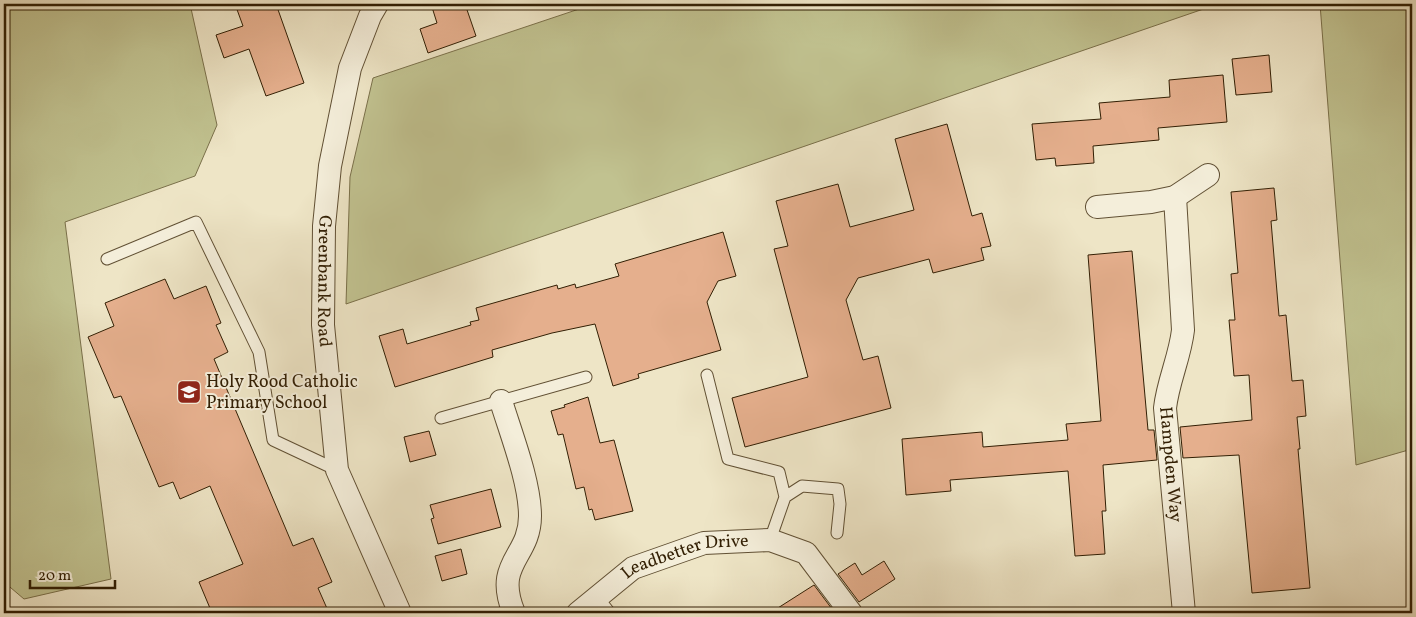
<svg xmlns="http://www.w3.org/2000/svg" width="1416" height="617" viewBox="0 0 1416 617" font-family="Vollkorn,serif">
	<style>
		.green { fill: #c1c290; stroke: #7a704a }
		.building { fill: #e5af8d; stroke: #321f04 }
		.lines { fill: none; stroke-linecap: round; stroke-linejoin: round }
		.lane-casing { stroke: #615034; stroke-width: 13 }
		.street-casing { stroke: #615034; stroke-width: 24 }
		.lane { stroke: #f4eeda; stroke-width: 11 }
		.street { stroke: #f4eeda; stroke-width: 22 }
		.labels { text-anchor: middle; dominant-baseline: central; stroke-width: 4; stroke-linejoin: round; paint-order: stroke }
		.street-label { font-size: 18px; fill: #321f04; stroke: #f4eeda }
		.poi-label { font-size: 18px; fill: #321f04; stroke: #f4eeda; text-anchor: start }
	</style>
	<rect width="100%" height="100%" fill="#eee5c6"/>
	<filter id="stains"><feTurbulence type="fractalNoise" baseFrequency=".004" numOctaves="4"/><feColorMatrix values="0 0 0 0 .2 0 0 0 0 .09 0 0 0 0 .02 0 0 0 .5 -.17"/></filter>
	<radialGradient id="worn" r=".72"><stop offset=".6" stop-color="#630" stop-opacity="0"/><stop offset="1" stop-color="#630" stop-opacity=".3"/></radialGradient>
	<path class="green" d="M 4,4 L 190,4 L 217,125 L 195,176 L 65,222 L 111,579 L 24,599 L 4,582 Z
		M 594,4 L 1218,4 L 346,304 L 350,177 L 373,78 Z
		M 1320,4 L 1412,4 L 1412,449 L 1356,465 Z"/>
	<path class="building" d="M 235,4 L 276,4 L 304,83 L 266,96 L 249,49 L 224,58 L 216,35 L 243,26 Z
		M 431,4 L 465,4 L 476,36 L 428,53 L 420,29 L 437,23 Z
		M 1269,55 L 1272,92 L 1236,95 L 1232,59 Z
		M 1223,75 L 1227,122 L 1158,128 L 1159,140 L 1093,146 L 1094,163 L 1056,166 L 1055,158 L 1036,160 L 1032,124 L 1101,119 L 1099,103 L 1170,97 L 1169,80 Z
		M 947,124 L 972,216 L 982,213 L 991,246 L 981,248 L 984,260 L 933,273 L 929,259 L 858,278 L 846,300 L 863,360 L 878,356 L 891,408 L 745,447 L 732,398 L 808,377 L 774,249 L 788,246 L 776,201 L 838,184 L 850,227 L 914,210 L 895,139 Z
		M 1274,188 L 1277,220 L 1271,221 L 1279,316 L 1286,315 L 1292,381 L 1303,380 L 1306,416 L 1297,417 L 1300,449 L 1298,449 L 1310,588 L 1252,593 L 1239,455 L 1183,458 L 1180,427 L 1252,420 L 1249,375 L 1234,376 L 1229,320 L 1235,320 L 1231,274 L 1238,273 L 1231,192 Z
		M 723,232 L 736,276 L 718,281 L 707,302 L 721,350 L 638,374 L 639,378 L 613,386 L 595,324 L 552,333 L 492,350 L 493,357 L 395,387 L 379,336 L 403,329 L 407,344 L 427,338 L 471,325 L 470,322 L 479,320 L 476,308 L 557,285 L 558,289 L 575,284 L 576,288 L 619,276 L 615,264 Z
		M 1132,251 L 1148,430 L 1154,430 L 1157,460 L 1103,465 L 1106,511 L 1102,511 L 1105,554 L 1075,556 L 1068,471 L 950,480 L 951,491 L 906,495 L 902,439 L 982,432 L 983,447 L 1068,440 L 1066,424 L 1101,421 L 1088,255 Z
		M 165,279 L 174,299 L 206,286 L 221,323 L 216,325 L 228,352 L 214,359 L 293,546 L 313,538 L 332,582 L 318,588 L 329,613 L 212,613 L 199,582 L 243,564 L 210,486 L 180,499 L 173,482 L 159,487 L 121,396 L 114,398 L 88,337 L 114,326 L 105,303 Z
		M 588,397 L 600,443 L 614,440 L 633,511 L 595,520 L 592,509 L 589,510 L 584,487 L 576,489 L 563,434 L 558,435 L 551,411 L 565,407 L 564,405 Z
		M 429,431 L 436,455 L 410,462 L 404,437 Z
		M 491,489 L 501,527 L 438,544 L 431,519 L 434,518 L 430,505 Z
		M 461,549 L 467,574 L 442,581 L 435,556 Z
		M 884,561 L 895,579 L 859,602 L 838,574 L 855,563 L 862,575 Z
		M 814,585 L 835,613 L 770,613 Z"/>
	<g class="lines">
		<defs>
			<path id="lane" d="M 107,259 L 196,222 L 259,352 L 273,440 L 337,470
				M 707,375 L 728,459 L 779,472 L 785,497 L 770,540
				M 441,418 L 586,377
				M 785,497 L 802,486 L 838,489 L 840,504 L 837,533
				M 598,598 L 610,613"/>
			<g id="street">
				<path id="s1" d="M 377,4 L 370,16 L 350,68 L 330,166 L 324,226 L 323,325 L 337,470 L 400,613"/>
				<path id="s2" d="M 1175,197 L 1183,330 C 1180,357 1168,381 1165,408 L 1184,613"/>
				<path d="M 1097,207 L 1151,202 L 1175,197 L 1208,175"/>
				<path d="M 501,401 C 511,434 530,482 530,516 C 530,558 493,562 514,613"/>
				<path id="s3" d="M 578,613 L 633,568 L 704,543 L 770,540 L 806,553 L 851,613"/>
			</g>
		</defs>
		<use href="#lane" class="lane-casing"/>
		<use href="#street" class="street-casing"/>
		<use href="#lane" class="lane"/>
		<use href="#street" class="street"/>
	</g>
	<defs>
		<symbol id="school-square" viewBox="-11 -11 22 22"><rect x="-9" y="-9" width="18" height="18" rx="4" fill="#8f2418" stroke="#f4eeda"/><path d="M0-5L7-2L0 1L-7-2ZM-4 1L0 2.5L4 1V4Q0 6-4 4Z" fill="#fff"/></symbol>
	</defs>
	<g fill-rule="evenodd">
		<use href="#school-square" x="175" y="378" width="28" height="28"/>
	</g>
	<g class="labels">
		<g class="street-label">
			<text stroke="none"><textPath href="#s1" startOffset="285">Greenbank Road</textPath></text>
			<text stroke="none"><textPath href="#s2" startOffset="270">Hampden Way</textPath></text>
			<text stroke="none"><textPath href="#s3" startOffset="125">Leadbetter Drive</textPath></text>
		</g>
		<g class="poi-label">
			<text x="206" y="382">Holy Rood Catholic<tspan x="206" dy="21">Primary School</tspan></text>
		</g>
	</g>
	<rect width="1416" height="617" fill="none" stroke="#eee5c6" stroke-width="20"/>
	<rect x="5" y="5" width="1406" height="607" fill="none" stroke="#321f04" stroke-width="2.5"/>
	<rect x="10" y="10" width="1396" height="597" fill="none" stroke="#321f04"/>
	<path d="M30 580v8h85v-8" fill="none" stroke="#321f04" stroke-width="2.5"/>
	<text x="38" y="580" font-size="15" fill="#321f04" stroke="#f4eeda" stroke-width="4" paint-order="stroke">20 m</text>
	<rect width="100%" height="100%" filter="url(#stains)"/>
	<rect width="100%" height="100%" fill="url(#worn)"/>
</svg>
